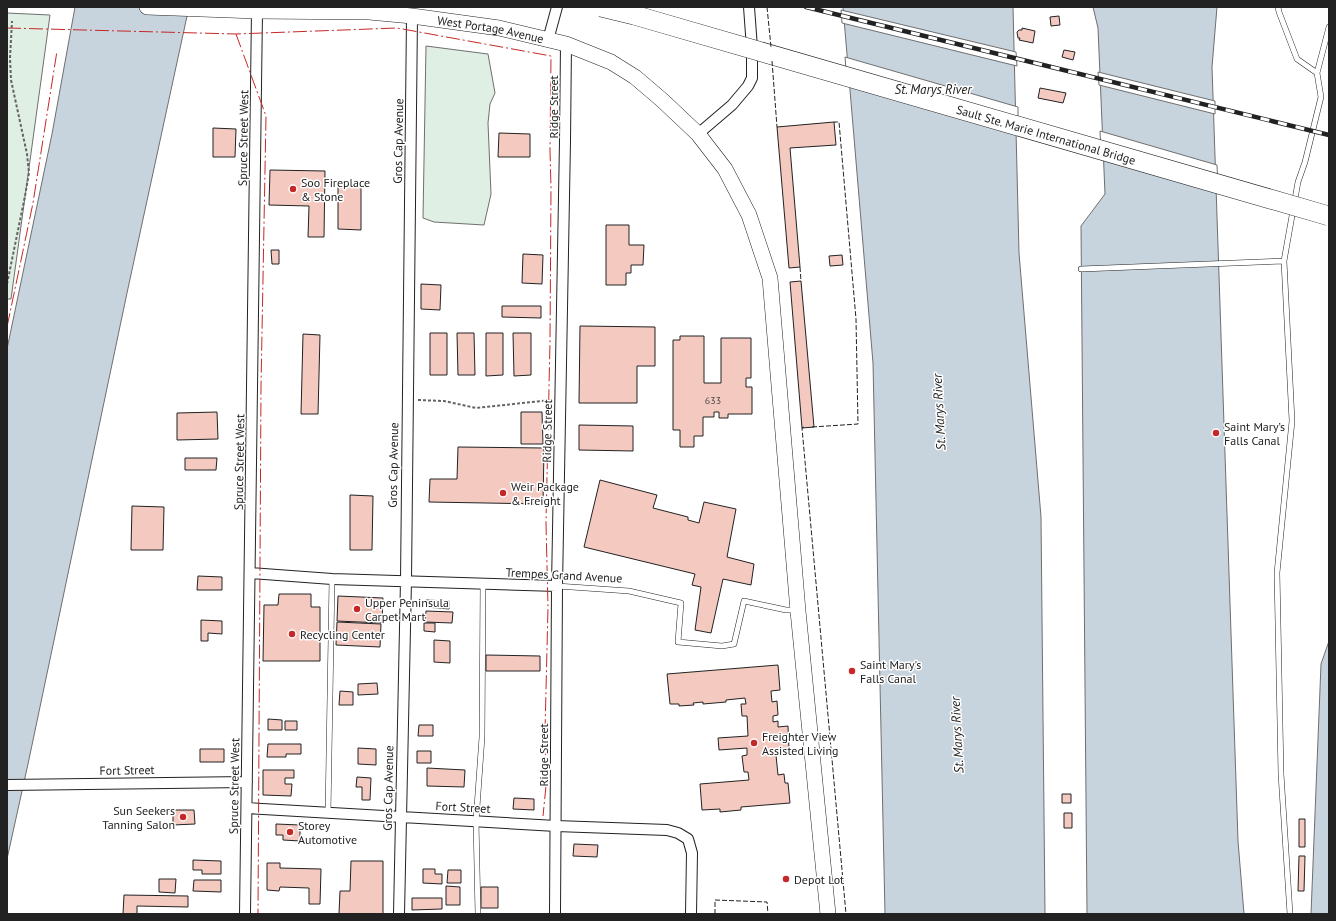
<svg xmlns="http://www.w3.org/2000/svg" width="1336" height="921" viewBox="0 0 1336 921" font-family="'PT Sans',sans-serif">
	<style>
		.green { fill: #e0efe3; stroke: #6f6f6f }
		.water { fill: #c7d3dd; stroke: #6f6f6f }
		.pier { fill: #fff; stroke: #6f6f6f }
		.building { fill: #f3c9c0; stroke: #222 }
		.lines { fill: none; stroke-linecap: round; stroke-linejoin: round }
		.lane-casing { stroke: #222; stroke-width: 6 }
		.street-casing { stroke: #222; stroke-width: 12 }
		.secondary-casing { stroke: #222; stroke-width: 16 }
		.path { stroke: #646464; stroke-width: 2; stroke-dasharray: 3 2; stroke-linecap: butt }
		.lane { stroke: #fff; stroke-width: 5 }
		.street { stroke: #fff; stroke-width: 10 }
		.secondary { stroke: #fff; stroke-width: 15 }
		.rail-casing { stroke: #222; stroke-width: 4.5 }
		.rail { stroke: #fff; stroke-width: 3; stroke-dasharray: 9; stroke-linecap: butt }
		.highway-bridge-casing { stroke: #222; stroke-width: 20; stroke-linecap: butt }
		.highway-bridge { stroke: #fff; stroke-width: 19 }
		.fence { stroke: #222; stroke-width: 1; stroke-dasharray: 5 2; stroke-linecap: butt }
		.power { stroke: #c62828; stroke-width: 1; stroke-dasharray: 14 3 2 3; stroke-linecap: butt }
		.poi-dot { fill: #c62828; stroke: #fff; stroke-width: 1.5 }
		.labels { text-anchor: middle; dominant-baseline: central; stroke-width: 3; stroke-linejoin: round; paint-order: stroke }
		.number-label { font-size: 10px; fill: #564c4a }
		.street-label { font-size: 12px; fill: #222; stroke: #fff }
		.poi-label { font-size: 12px; fill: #222; stroke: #fff; text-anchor: start }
		.water-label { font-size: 13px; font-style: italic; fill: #222; stroke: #fff }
	</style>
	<rect width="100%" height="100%" fill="#fff"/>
	<path class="green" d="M 7,13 L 50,15 L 11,299 L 7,299 Z
		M 426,46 L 488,54 L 495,93 L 490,104 L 488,123 L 491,194 L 484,225 L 434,222 L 423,218 Z"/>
	<path class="water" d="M 75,7 L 189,7 L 127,293 L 28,764 L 7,859 L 7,349 L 52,134 Z
		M 843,7 L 1013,7 L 1019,253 L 1041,517 L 1045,914 L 885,914 L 873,363 Z
		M 1093,7 L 1217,7 L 1212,67 L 1238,841 L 1244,914 L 1087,914 L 1081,226 L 1105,194 L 1098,28 Z
		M 1329,641 L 1329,914 L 1311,914 L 1321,664 Z"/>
	<path class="pier" d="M 841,10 L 1016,52 L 1017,66 L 842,23 Z
		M 845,57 L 1018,107 L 1018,131 L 847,83 Z
		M 1098,72 L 1215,101 L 1215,114 L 1099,85 Z
		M 1100,131 L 1217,165 L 1218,187 L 1101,154 Z"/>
	<path class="building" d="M 1059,16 L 1060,25 L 1051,26 L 1050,17 Z
		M 1022,28 L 1035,31 L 1033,43 L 1019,40 L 1020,38 L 1018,38 L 1017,32 L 1019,30 L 1022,30 Z
		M 1064,50 L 1075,52 L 1073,60 L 1062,57 Z
		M 1040,88 L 1066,93 L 1063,103 L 1038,98 Z
		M 834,122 L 836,145 L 790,148 L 800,267 L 789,268 L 777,127 Z
		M 213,128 L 236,129 L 235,157 L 213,157 Z
		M 499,133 L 530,134 L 530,157 L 498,157 Z
		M 270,170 L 325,171 L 324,237 L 308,237 L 309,206 L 269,205 Z
		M 338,182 L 361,183 L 361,230 L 338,229 Z
		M 606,225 L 629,225 L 629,245 L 644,245 L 643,265 L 631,265 L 631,273 L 626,273 L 626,285 L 606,285 Z
		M 271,250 L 279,250 L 279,264 L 272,264 Z
		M 523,254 L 543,255 L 542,284 L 522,283 Z
		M 842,255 L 843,265 L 830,266 L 829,256 Z
		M 801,281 L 814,427 L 802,428 L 790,282 Z
		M 421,284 L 441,285 L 440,310 L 421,309 Z
		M 502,306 L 541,306 L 541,318 L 502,317 Z
		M 580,326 L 655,327 L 655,366 L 637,366 L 637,403 L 579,403 Z
		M 430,333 L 447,333 L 447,375 L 430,375 Z
		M 457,333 L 474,333 L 475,375 L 458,375 Z
		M 486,333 L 503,333 L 503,375 L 486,376 Z
		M 513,333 L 531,333 L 531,375 L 514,376 Z
		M 303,334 L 320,335 L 318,414 L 301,414 Z
		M 680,336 L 704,336 L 704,383 L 721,383 L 721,338 L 751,338 L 751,378 L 746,378 L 746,387 L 752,387 L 752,414 L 728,414 L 728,418 L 719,418 L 719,412 L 714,412 L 714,417 L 703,417 L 703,436 L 694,436 L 694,447 L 680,447 L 680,430 L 673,430 L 673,340 L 680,340 Z
		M 217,412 L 218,439 L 177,440 L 177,413 Z
		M 521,412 L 542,412 L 543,444 L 521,444 Z
		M 579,425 L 633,426 L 633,451 L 579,450 Z
		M 458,447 L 544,448 L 543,504 L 429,502 L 430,479 L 457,479 Z
		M 185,458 L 217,458 L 216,470 L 185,470 Z
		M 600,480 L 657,495 L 653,508 L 688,517 L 688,520 L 699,523 L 704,502 L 736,509 L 727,557 L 754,564 L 751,585 L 723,579 L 711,633 L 695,630 L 701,587 L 692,585 L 695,574 L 584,547 Z
		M 350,495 L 373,496 L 372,550 L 350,550 Z
		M 132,506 L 164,507 L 163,550 L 131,550 Z
		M 198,576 L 222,577 L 222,590 L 197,590 Z
		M 279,594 L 311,594 L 311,607 L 320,607 L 320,661 L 263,661 L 264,605 L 278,605 Z
		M 338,596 L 383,598 L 382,623 L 337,621 Z
		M 426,600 L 449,601 L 449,609 L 426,607 Z
		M 426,611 L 453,612 L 452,623 L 425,622 Z
		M 201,620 L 222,621 L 222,634 L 208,633 L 208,641 L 201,641 Z
		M 337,622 L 381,624 L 380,647 L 336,645 Z
		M 424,623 L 435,623 L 435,632 L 424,631 Z
		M 434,640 L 450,641 L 450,663 L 434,662 Z
		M 486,655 L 540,656 L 540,671 L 486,671 Z
		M 778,665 L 780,690 L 771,691 L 772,702 L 777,701 L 778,715 L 773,716 L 773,722 L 778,721 L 778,727 L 788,726 L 789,749 L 780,749 L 780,755 L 776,755 L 778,775 L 784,774 L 785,783 L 788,783 L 790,803 L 741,807 L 741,810 L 720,812 L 720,809 L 702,810 L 700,784 L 749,780 L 748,772 L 744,772 L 742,756 L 747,755 L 747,748 L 719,750 L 718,738 L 748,736 L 747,716 L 742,716 L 741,704 L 746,704 L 745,698 L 726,700 L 726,702 L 703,704 L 703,702 L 693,703 L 694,705 L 679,706 L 679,704 L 670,704 L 667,674 Z
		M 377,683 L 378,694 L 358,695 L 358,684 Z
		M 340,691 L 353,692 L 353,705 L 339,705 Z
		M 268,719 L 282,720 L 282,730 L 268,730 Z
		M 285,721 L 297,721 L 297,730 L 285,730 Z
		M 419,725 L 433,725 L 433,736 L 418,736 Z
		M 268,744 L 301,744 L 301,754 L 286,754 L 286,757 L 267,757 Z
		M 358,748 L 376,749 L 376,765 L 358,764 Z
		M 200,749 L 224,749 L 224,762 L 200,762 Z
		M 417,751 L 431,751 L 431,763 L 417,763 Z
		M 427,768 L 465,770 L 464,787 L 427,786 Z
		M 263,770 L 294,770 L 294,778 L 285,778 L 285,784 L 292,784 L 291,796 L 263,795 Z
		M 357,777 L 371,778 L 370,800 L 362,800 L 362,787 L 356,787 Z
		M 1062,794 L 1071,794 L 1071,803 L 1062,803 Z
		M 514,798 L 534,799 L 534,810 L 513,809 Z
		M 173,810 L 194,810 L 195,824 L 173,825 Z
		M 1064,813 L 1072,813 L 1072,828 L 1064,828 Z
		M 1299,819 L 1305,819 L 1305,847 L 1299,847 Z
		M 276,824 L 300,825 L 300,841 L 283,840 L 283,835 L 276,835 Z
		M 574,844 L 598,845 L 597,857 L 573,856 Z
		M 1299,856 L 1305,856 L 1304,891 L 1298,891 Z
		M 193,860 L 221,861 L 221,874 L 202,874 L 202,870 L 193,870 Z
		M 351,861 L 383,861 L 383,914 L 339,914 L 340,891 L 350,891 Z
		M 267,863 L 280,863 L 280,868 L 321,869 L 320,904 L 309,904 L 309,888 L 280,887 L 279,891 L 267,890 Z
		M 423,869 L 435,869 L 435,874 L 442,874 L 442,884 L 423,883 Z
		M 448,870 L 461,870 L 461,883 L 447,883 Z
		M 159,879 L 176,879 L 175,893 L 159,892 Z
		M 194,880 L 221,880 L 221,892 L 193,891 Z
		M 446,886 L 460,887 L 460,905 L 446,905 Z
		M 481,887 L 498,887 L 498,908 L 481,908 Z
		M 124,895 L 188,896 L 188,907 L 137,906 L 137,914 L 123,914 Z
		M 412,898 L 442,898 L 442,909 L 412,910 Z"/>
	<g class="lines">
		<defs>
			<path id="lane" d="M 1278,7 L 1279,12 L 1297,59 L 1317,73
				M 1081,269 L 1284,261
				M 557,586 L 629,591 L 681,603 L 678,642 L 722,646 L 734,644 L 744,601 L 786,610 L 796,610
				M 328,813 L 332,579
				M 478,914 L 476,821 L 482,737 L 483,583
				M 1290,914 L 1281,774 L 1277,573 L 1292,421 L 1284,261 L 1298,182 L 1305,162 L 1321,97 L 1317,73 L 1329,27"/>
			<path id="street" d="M 548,40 L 557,7
				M 698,134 L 732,105 L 748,86 L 752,78 L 752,48 L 749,7
				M 250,573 L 332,579 L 557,586
				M 7,785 L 247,782
				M 247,808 L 556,826 L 667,830 L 678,833 L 688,839 L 692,853 L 691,914
				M 245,914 L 257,11
				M 399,914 L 406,580 L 412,16
				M 555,914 L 557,586 L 565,141 L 566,44"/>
			<g id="secondary">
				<path id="s1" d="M 147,7 L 257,11 L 369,12 L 412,16 L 499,28 L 566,44 L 611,62 L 635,77 L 662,100 L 698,134 L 725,169 L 749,215 L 770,278 L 798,611 L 828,914"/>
			</g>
		</defs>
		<use href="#lane" class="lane-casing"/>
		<use href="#street" class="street-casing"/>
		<use href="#secondary" class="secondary-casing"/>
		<path class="path" d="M 7,284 L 25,196 L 29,173 L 27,154 L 11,80 L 10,58 L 12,21
			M 418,400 L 444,401 L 476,408 L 551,400"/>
		<use href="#lane" class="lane"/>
		<use href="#street" class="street"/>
		<use href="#secondary" class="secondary"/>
		<defs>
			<path id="rail" d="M 806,7 L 1329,135"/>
		</defs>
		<use href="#rail" class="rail-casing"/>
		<use href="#rail" class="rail"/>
		<defs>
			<g id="highway-bridge">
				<path id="s2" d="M 601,7 L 634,15 L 1329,216"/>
			</g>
		</defs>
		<use href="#highway-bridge" class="highway-bridge-casing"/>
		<use href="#highway-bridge" class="highway-bridge"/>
		<path class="fence" d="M 767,7 L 771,47
			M 772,61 L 777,127
			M 800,267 L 801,281
			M 804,427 L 802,428 L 846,914
			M 812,427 L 858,424 L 856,319 L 839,122 L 834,122
			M 715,914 L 715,900 L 767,902 L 768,914"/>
		<path class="power" d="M 7,28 L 236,34 L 397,28 L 551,56 L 550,150 L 551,188 L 550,342 L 546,523 L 548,607 L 545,732 L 546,786 L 543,816
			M 236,34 L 266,116 L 261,387 L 258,914
			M 7,327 L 33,203 L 57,51"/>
	</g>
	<g class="poi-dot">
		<circle cx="293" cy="189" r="4"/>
		<circle cx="1216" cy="433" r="4"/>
		<circle cx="503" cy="493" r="4"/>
		<circle cx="357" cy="609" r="4"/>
		<circle cx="292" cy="634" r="4"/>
		<circle cx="852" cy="671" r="4"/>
		<circle cx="754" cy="743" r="4"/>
		<circle cx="183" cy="817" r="4"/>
		<circle cx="290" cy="832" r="4"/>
		<circle cx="786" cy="879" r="4"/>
	</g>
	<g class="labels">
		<g class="number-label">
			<text x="713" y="400">633</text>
		</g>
		<g class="street-label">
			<text stroke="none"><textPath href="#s1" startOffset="345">West Portage Avenue</textPath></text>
			<text transform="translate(553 107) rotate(-90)">Ridge Street</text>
			<text stroke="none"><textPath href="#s2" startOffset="463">Sault Ste. Marie International Bridge</textPath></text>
			<text transform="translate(243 138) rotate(-89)">Spruce Street West</text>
			<text transform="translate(398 141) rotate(-89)">Gros Cap Avenue</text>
			<text transform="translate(547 431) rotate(-89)">Ridge Street</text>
			<text transform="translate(239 462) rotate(-89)">Spruce Street West</text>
			<text transform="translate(393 465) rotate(-89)">Gros Cap Avenue</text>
			<text transform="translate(564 575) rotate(3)">Trempes Grand Avenue</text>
			<text transform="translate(543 755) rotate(-90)">Ridge Street</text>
			<text transform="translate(127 770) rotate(-1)">Fort Street</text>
			<text transform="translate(234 786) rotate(-89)">Spruce Street West</text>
			<text transform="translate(388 788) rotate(-89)">Gros Cap Avenue</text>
			<text transform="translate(463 807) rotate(3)">Fort Street</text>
		</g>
		<g class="poi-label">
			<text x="301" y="182">Soo Fireplace<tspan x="301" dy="14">&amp; Stone</tspan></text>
			<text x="1224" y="426">Saint Mary’s<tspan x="1224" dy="14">Falls Canal</tspan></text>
			<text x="511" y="486">Weir Package<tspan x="511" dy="14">&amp; Freight</tspan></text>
			<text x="365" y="602">Upper Peninsula<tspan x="365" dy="14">Carpet Mart</tspan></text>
			<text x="300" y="634">Recycling Center</text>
			<text x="860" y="664">Saint Mary's<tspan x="860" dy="14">Falls Canal</tspan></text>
			<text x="762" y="736">Freighter View<tspan x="762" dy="14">Assisted Living</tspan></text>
			<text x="175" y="810" text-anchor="end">Sun Seekers<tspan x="175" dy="14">Tanning Salon</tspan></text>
			<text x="298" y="825">Storey<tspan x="298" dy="14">Automotive</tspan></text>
			<text x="794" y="879">Depot Lot</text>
		</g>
		<g class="water-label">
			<text x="933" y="89">St. Marys River</text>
			<text transform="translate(939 412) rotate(-93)">St. Marys River</text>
			<text transform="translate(957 735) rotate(-93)">St. Marys River</text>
		</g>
	</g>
	<rect width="1336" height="921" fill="none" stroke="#222222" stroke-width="16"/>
</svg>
